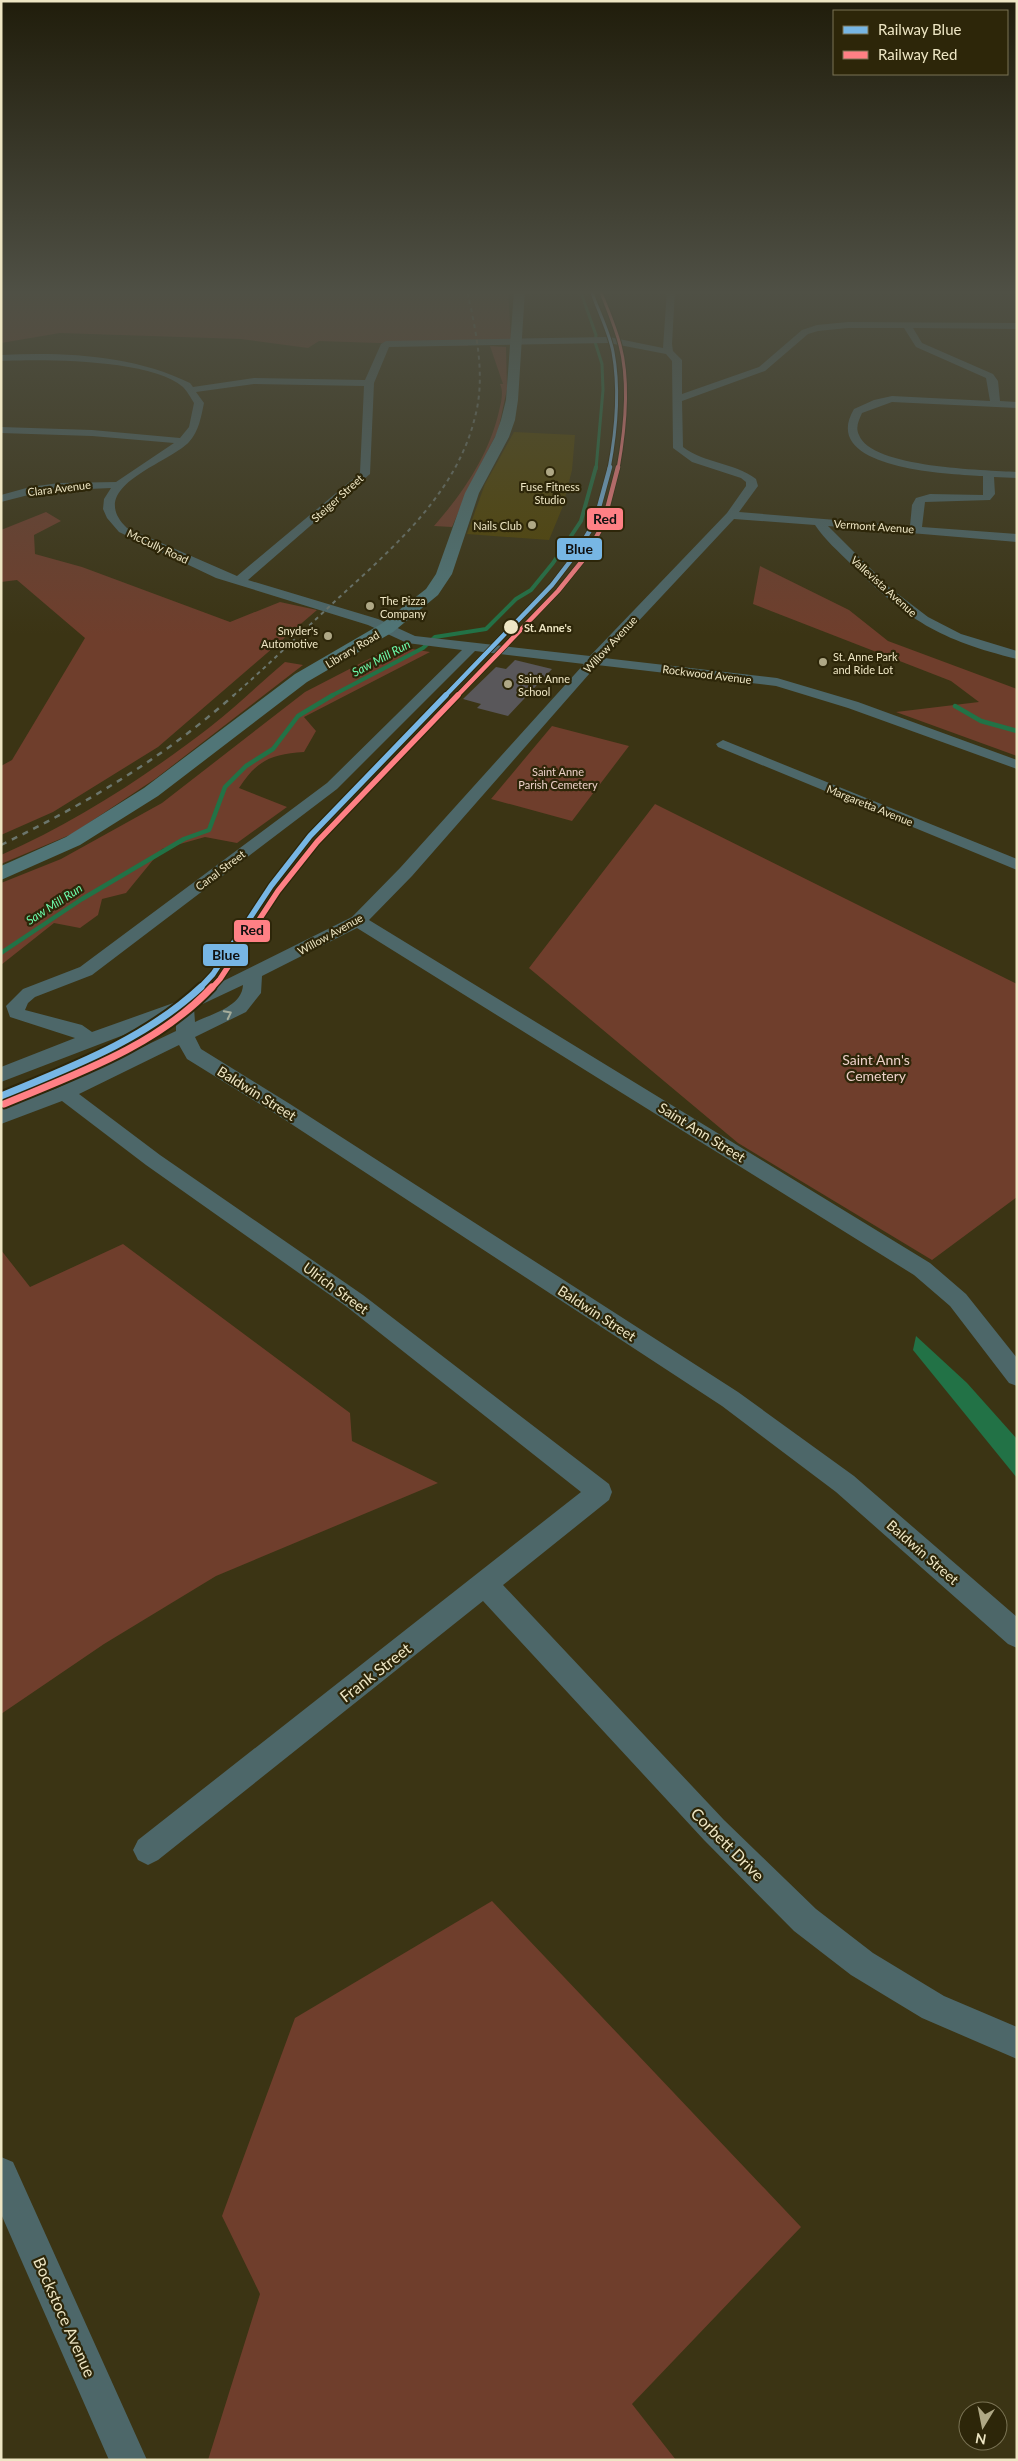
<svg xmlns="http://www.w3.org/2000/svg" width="1018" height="2461" viewBox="0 0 1018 2461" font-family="Lato,sans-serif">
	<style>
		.built { fill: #514404 }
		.green { fill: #6f3e2c }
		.water { fill: #227246 }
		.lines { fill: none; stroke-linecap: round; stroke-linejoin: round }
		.stream-far2 { stroke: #227246; stroke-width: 3 }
		.stream-far1 { stroke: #227246; stroke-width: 4 }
		.stream { stroke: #227246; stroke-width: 4.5 }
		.building { fill: #59575a }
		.street { fill: #4d6769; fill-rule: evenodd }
		.primary { fill: #507577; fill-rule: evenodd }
		.rail-far1 { stroke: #6b756c; stroke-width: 2; stroke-dasharray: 4 4; stroke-linecap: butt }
		.rail { stroke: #6b756c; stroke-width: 2.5; stroke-dasharray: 6 6; stroke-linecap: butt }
		.rail-1-far3-casing { stroke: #2d2609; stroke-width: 5 }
		.rail-1-far2-casing { stroke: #2d2609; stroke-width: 6 }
		.rail-1-far1-casing { stroke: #2d2609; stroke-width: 8 }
		.rail-1-casing { stroke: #2d2609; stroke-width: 11 }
		.rail-2-far3-casing { stroke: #2d2609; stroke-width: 5 }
		.rail-2-far2-casing { stroke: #2d2609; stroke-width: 6 }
		.rail-2-far1-casing { stroke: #2d2609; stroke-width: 8 }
		.rail-2-casing { stroke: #2d2609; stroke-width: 11 }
		.rail-1-far3 { stroke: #77b6e4; stroke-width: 3 }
		.rail-1-far2 { stroke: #77b6e4; stroke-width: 4.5 }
		.rail-1-far1 { stroke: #77b6e4; stroke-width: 5.5 }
		.rail-1 { stroke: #77b6e4; stroke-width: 7 }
		.rail-2-far3 { stroke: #ff8085; stroke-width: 3 }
		.rail-2-far2 { stroke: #ff8085; stroke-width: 4.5 }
		.rail-2-far1 { stroke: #ff8085; stroke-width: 5.5 }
		.rail-2 { stroke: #ff8085; stroke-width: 7 }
		.oneway { stroke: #a6ad9b }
		.poi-dot { fill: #afa886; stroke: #2d2609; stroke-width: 2 }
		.stop-dot { fill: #eee6c4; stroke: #2d2609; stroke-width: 2 }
		.labels { text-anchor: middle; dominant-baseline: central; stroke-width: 4.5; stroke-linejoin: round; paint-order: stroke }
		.far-poi-label { font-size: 11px; fill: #eee6c4; stroke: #2d2609; text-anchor: start }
		.far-street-label { font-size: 11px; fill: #eee6c4; stroke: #2d2609 }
		.far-stop-label { font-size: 11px; font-weight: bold; fill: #eee6c4; stroke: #2d2609; text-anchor: start }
		.far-park-label { font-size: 11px; fill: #ecd0c8; stroke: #2d2609 }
		.far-water-label { font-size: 12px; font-style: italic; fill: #6cfbab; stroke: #2d2609 }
		.park-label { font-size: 14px; fill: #ecd0c8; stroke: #2d2609 }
		.street-label { font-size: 14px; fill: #eee6c4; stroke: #2d2609 }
		.near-street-label { font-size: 16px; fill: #eee6c4; stroke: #2d2609 }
		.line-badge { stroke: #2d2609; stroke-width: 2 }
		.pale-badge-label { font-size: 14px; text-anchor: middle; font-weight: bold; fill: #111 }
	</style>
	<rect width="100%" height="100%" fill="#3b3414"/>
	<path class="built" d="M 514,432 L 575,435 L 572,470 L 563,506 L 549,540 L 467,534 L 485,484 Z"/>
	<path class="green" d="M 1,290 L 508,290 L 511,339 L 467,341 L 468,346 L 319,341 L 308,348 L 241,339 L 60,333 L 1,343 Z
		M 490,346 L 506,347 L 507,389 L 498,431 L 470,485 L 452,527 L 434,526 C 463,493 489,455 499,411 C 501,402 504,393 500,384 L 503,384 Z
		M 46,512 L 61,521 L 34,535 L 35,554 L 82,567 L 230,622 L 280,602 L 317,610 L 158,747 L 53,812 L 1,835 L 1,766 L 12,760 L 85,638 L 17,580 L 1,582 L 1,530 Z
		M 760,566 L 849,610 L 888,641 L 1017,689 L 1017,756 L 896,712 L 979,702 L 951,681 L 753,604 Z
		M 394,646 L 430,652 L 304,717 L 316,731 L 304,752 C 272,754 257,760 239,788 L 287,807 L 237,843 L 205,837 L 162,849 L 126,893 L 102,899 L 98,915 L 80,928 L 54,923 L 1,965 L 1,883 L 61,859 L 162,803 L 305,692 Z
		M 285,662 L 303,665 L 155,779 L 72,834 L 1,864 L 1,855 C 76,822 145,777 210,727 C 236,707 260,683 285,662 Z
		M 552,726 L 629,746 L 572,821 L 491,799 Z
		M 655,804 L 1017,984 L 1017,1197 L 932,1260 L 738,1143 L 529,968 Z
		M 123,1244 L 350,1413 L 352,1441 L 438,1483 L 216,1576 L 104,1644 L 1,1714 L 1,1250 L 30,1287 Z
		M 492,1901 L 801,2227 L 632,2404 L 676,2460 L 208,2460 L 260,2294 L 222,2216 L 295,2018 Z"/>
	<path class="water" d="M 916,1336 L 967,1383 L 1017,1439 L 1017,1478 L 913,1350 Z"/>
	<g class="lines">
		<path class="stream-far2" d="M 580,290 L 596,335 L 595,342 L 602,364 L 603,390 L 596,469"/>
		<path class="stream-far1" d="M 331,696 L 423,648 L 435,637 L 486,629 L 516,599 L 531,590 L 553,563 L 581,521 L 596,467"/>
		<path class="stream" d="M 955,706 L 981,721 L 1017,731
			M 1,953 L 82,899 L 184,839 L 209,830 L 225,787 L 246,766 L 273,749 L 298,716 L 333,695"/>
	</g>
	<path class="building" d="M 515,660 L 552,669 L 508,716 L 477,708 L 481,704 L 463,699 L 496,667 L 506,669 Z"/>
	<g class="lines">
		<path class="street" d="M 667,290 L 675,290 L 672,344 L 673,351 L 682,360 L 682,394 L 759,367 L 802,330 L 817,325 L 848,322 L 1017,323 L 1017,329 L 913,328 L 922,343 L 993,374 L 998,381 L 1000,401 L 1017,402 L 1017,408 L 892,402 L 862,413 C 859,420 855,427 859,435 C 871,468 985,470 1017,472 L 1017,478 L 994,477 L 995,494 L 990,500 L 925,502 L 922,527 L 1017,534 L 1017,542 L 828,526 L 890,588 L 928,617 L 961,634 L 1017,651 L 1017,659 C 940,640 907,620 851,564 C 839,552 825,540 815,525 L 734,519 L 604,658 L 777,678 L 858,702 L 1017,760 L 1017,769 L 848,708 L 776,686 L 597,665 L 412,876 L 369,920 L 930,1263 L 966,1294 L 1017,1358 L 1017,1386 L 1009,1383 L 950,1306 L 914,1275 L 357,928 L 262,976 L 261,993 L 246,1012 L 195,1037 L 201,1049 L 290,1104 L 738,1392 L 854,1476 L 1017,1617 L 1017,1648 L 1008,1644 L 836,1492 L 722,1406 L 276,1114 L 187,1059 L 179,1045 L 79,1094 L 160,1155 L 363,1295 L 609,1484 L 612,1492 L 609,1500 L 503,1585 L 724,1820 L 816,1909 L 873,1953 L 944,1996 L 1017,2027 L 1017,2059 L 922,2018 L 851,1975 L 794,1931 L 704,1840 L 483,1601 L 158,1860 L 148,1865 L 138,1860 L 133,1850 L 138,1840 L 581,1492 L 347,1307 L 146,1165 L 62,1101 L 1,1124 L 1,1109 L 57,1088 L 176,1031 L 176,1015 L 1,1082 L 1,1067 L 75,1038 L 10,1017 L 6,1006 L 23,989 L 80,967 L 327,783 L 462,650 L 407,643 L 368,625 L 216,578 L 119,532 L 107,518 L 103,509 L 104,499 L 111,488 L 44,491 L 1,502 L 1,495 L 30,487 L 59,483 L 116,482 L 174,443 L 92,436 L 1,433 L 1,427 L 92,430 L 180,438 L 189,427 L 194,403 C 191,398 187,391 183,387 C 151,359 43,359 1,361 L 1,355 C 65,352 132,355 190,383 L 193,387 L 254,378 L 365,380 L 381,344 L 386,341 L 609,337 L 663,348 ZM 848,328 L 904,328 L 916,347 L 986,378 L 990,401 L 892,396 L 874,400 L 854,409 C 818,469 949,474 983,476 L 983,495 L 930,494 L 916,498 L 912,505 L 910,526 L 739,512 L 758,486 L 756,479 C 734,462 705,464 683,447 L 682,401 L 765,371 L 808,334 L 818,331 ZM 609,343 L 666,354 L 672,361 L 673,448 L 692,462 L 741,478 L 746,482 L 746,486 L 727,513 L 590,656 L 415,636 L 378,619 L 248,580 L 370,474 L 374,383 L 389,347 ZM 254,384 L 364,386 L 360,473 L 237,576 L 127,528 C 84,487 168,464 189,442 C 199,431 201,417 204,403 L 196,392 ZM 475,651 L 584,664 L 400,868 L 352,917 L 193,996 L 92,1032 L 82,1025 L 25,1010 L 28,1003 L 35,997 L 92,975 L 337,789 ZM 243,985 C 242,1007 211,1014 195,1022 L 194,1008 Z
			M 723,740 L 1017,859 L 1017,870 L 718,747 L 716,744 Z
			M 1,2157 L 13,2162 L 147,2460 L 109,2460 L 1,2214 Z"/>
		<path class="primary" d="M 514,290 L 525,290 L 518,400 L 515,420 L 509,437 L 479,493 L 452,574 L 438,595 L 393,632 L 307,682 L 158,796 L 80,845 L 1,880 L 1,866 L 66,837 L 144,788 L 295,674 L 381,624 L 426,589 L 436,574 L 465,493 L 495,437 L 501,420 L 506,400 Z"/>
		<path class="rail-far1" d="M 233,696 C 267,666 299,635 332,604 C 389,551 456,496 475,417 C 486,376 476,331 467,290"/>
		<path class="rail" d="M 1,845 C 87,803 162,759 234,695"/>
		<defs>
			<path id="rail-1-far3" d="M 591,290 C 598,311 609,331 613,352 C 620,390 616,432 609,469"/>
			<path id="rail-1-far2" d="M 445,696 L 552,585 L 575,555 L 595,522 L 610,467"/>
			<path id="rail-1-far1" d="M 199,989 L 213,974 L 271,886 L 310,836 L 446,695"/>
			<path id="rail-1" d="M 1,1096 C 71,1067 144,1040 201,987"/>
			<path id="rail-2-far3" d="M 600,290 C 607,308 615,326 620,345 C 630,383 625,430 618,469"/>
			<path id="rail-2-far2" d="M 457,696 L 558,591 L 583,560 L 603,525 L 618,467"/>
			<path id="rail-2-far1" d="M 211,989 L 220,979 L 278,891 L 317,842 L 458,695"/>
			<path id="rail-2" d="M 4,1104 C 76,1074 157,1046 212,987"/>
		</defs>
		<use href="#rail-1-far3" class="rail-1-far3-casing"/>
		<use href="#rail-1-far2" class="rail-1-far2-casing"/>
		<use href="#rail-1-far1" class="rail-1-far1-casing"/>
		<use href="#rail-1" class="rail-1-casing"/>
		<use href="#rail-2-far3" class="rail-2-far3-casing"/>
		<use href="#rail-2-far2" class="rail-2-far2-casing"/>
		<use href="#rail-2-far1" class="rail-2-far1-casing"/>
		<use href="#rail-2" class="rail-2-casing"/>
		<use href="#rail-1-far3" class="rail-1-far3"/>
		<use href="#rail-1-far2" class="rail-1-far2"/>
		<use href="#rail-1-far1" class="rail-1-far1"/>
		<use href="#rail-1" class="rail-1"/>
		<use href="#rail-2-far3" class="rail-2-far3"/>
		<use href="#rail-2-far2" class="rail-2-far2"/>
		<use href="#rail-2-far1" class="rail-2-far1"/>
		<use href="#rail-2" class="rail-2"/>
	</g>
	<defs><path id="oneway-chevron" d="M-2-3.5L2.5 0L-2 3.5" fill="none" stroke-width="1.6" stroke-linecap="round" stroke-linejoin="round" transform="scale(1.25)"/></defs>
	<use class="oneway" href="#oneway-chevron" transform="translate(228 1014) rotate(-27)"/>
	<linearGradient id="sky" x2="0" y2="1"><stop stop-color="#201d0b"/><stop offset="0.46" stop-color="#4f5045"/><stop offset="1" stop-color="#4f5045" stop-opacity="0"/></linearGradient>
	<rect width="1018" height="635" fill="url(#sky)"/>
	<g class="poi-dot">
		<circle cx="550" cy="472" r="5"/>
		<circle cx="532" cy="525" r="5"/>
		<circle cx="370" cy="606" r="5"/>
		<circle cx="328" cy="636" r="5"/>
		<circle cx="823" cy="662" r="5"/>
		<circle cx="508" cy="684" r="5"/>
	</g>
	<circle class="stop-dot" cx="511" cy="627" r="8"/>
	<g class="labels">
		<g class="far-poi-label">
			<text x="550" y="486" text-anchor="middle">Fuse Fitness<tspan x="550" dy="13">Studio</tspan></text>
			<text x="522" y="525" text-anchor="end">Nails Club</text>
			<text x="380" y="600">The Pizza<tspan x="380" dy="13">Company</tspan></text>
			<text x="318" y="630" text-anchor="end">Snyder's<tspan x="318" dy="13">Automotive</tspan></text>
			<text x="833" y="656">St. Anne Park<tspan x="833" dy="13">and Ride Lot</tspan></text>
			<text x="518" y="678">Saint Anne<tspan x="518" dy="13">School</tspan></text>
		</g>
		<g class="far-street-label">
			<text transform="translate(59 488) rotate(-7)">Clara Avenue</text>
			<text transform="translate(337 498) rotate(-42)">Steiger Street</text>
			<text transform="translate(874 526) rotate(4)">Vermont Avenue</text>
			<text transform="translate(158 546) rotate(25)">McCully Road</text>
			<text transform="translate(884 586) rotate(42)">Vallevista Avenue</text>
			<text transform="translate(610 644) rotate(-47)">Willow Avenue</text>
			<text transform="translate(352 649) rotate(-31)">Library Road</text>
			<text transform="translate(707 674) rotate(7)">Rockwood Avenue</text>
			<text transform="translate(870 805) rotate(22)">Margaretta Avenue</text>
			<text transform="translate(220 870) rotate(-37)">Canal Street</text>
			<text transform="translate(330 934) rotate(-29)">Willow Avenue</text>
		</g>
		<g class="far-stop-label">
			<text x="524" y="627">St. Anne's</text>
		</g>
		<g class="far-park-label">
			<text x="558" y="771">Saint Anne<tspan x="558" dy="13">Parish Cemetery</tspan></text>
		</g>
		<g class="far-water-label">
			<text transform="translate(381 658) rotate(-28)">Saw Mill Run</text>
			<text transform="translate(54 904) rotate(-33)">Saw Mill Run</text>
		</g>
		<g class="park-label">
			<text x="876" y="1059">Saint Ann's<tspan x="876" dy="16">Cemetery</tspan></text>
		</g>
		<g class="street-label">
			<text transform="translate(257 1093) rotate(32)">Baldwin Street</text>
			<text transform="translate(702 1132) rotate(32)">Saint Ann Street</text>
			<text transform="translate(336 1288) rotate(36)">Ulrich Street</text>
			<text transform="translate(597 1313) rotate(33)">Baldwin Street</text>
			<text transform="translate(923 1552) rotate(41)">Baldwin Street</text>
		</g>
		<g class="near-street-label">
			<text transform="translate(375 1672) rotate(-38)">Frank Street</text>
			<text transform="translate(728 1844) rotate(45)">Corbett Drive</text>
			<text transform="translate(65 2317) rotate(66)">Bockstoce Avenue</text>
		</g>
	</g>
	<g class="line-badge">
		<rect x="586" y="507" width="38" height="24" rx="5" fill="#ff8085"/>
		<rect x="556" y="537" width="47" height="24" rx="5" fill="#77b6e4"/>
		<rect x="233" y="919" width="38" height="24" rx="5" fill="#ff8085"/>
		<rect x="202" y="943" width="47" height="24" rx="5" fill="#77b6e4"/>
	</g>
	<g class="pale-badge-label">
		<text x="605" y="524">Red</text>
		<text x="579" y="554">Blue</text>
		<text x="252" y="935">Red</text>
		<text x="226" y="960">Blue</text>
	</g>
	<rect width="1018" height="2461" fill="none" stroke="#eee6c4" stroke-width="5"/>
	<rect x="833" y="10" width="175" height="65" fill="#2d2609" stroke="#7a7354"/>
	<rect x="843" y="26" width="25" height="8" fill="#77b6e4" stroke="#7a7354"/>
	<text x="878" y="35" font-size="15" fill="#eee6c4">Railway Blue</text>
	<rect x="843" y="51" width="25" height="8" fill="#ff8085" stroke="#7a7354"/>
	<text x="878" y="60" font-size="15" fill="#eee6c4">Railway Red</text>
	<g transform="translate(983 2426) rotate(190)"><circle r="24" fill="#2d2609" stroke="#7a7354"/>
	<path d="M0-4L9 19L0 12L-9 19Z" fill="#afa886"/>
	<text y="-8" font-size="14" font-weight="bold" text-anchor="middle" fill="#eee6c4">N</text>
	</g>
</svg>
